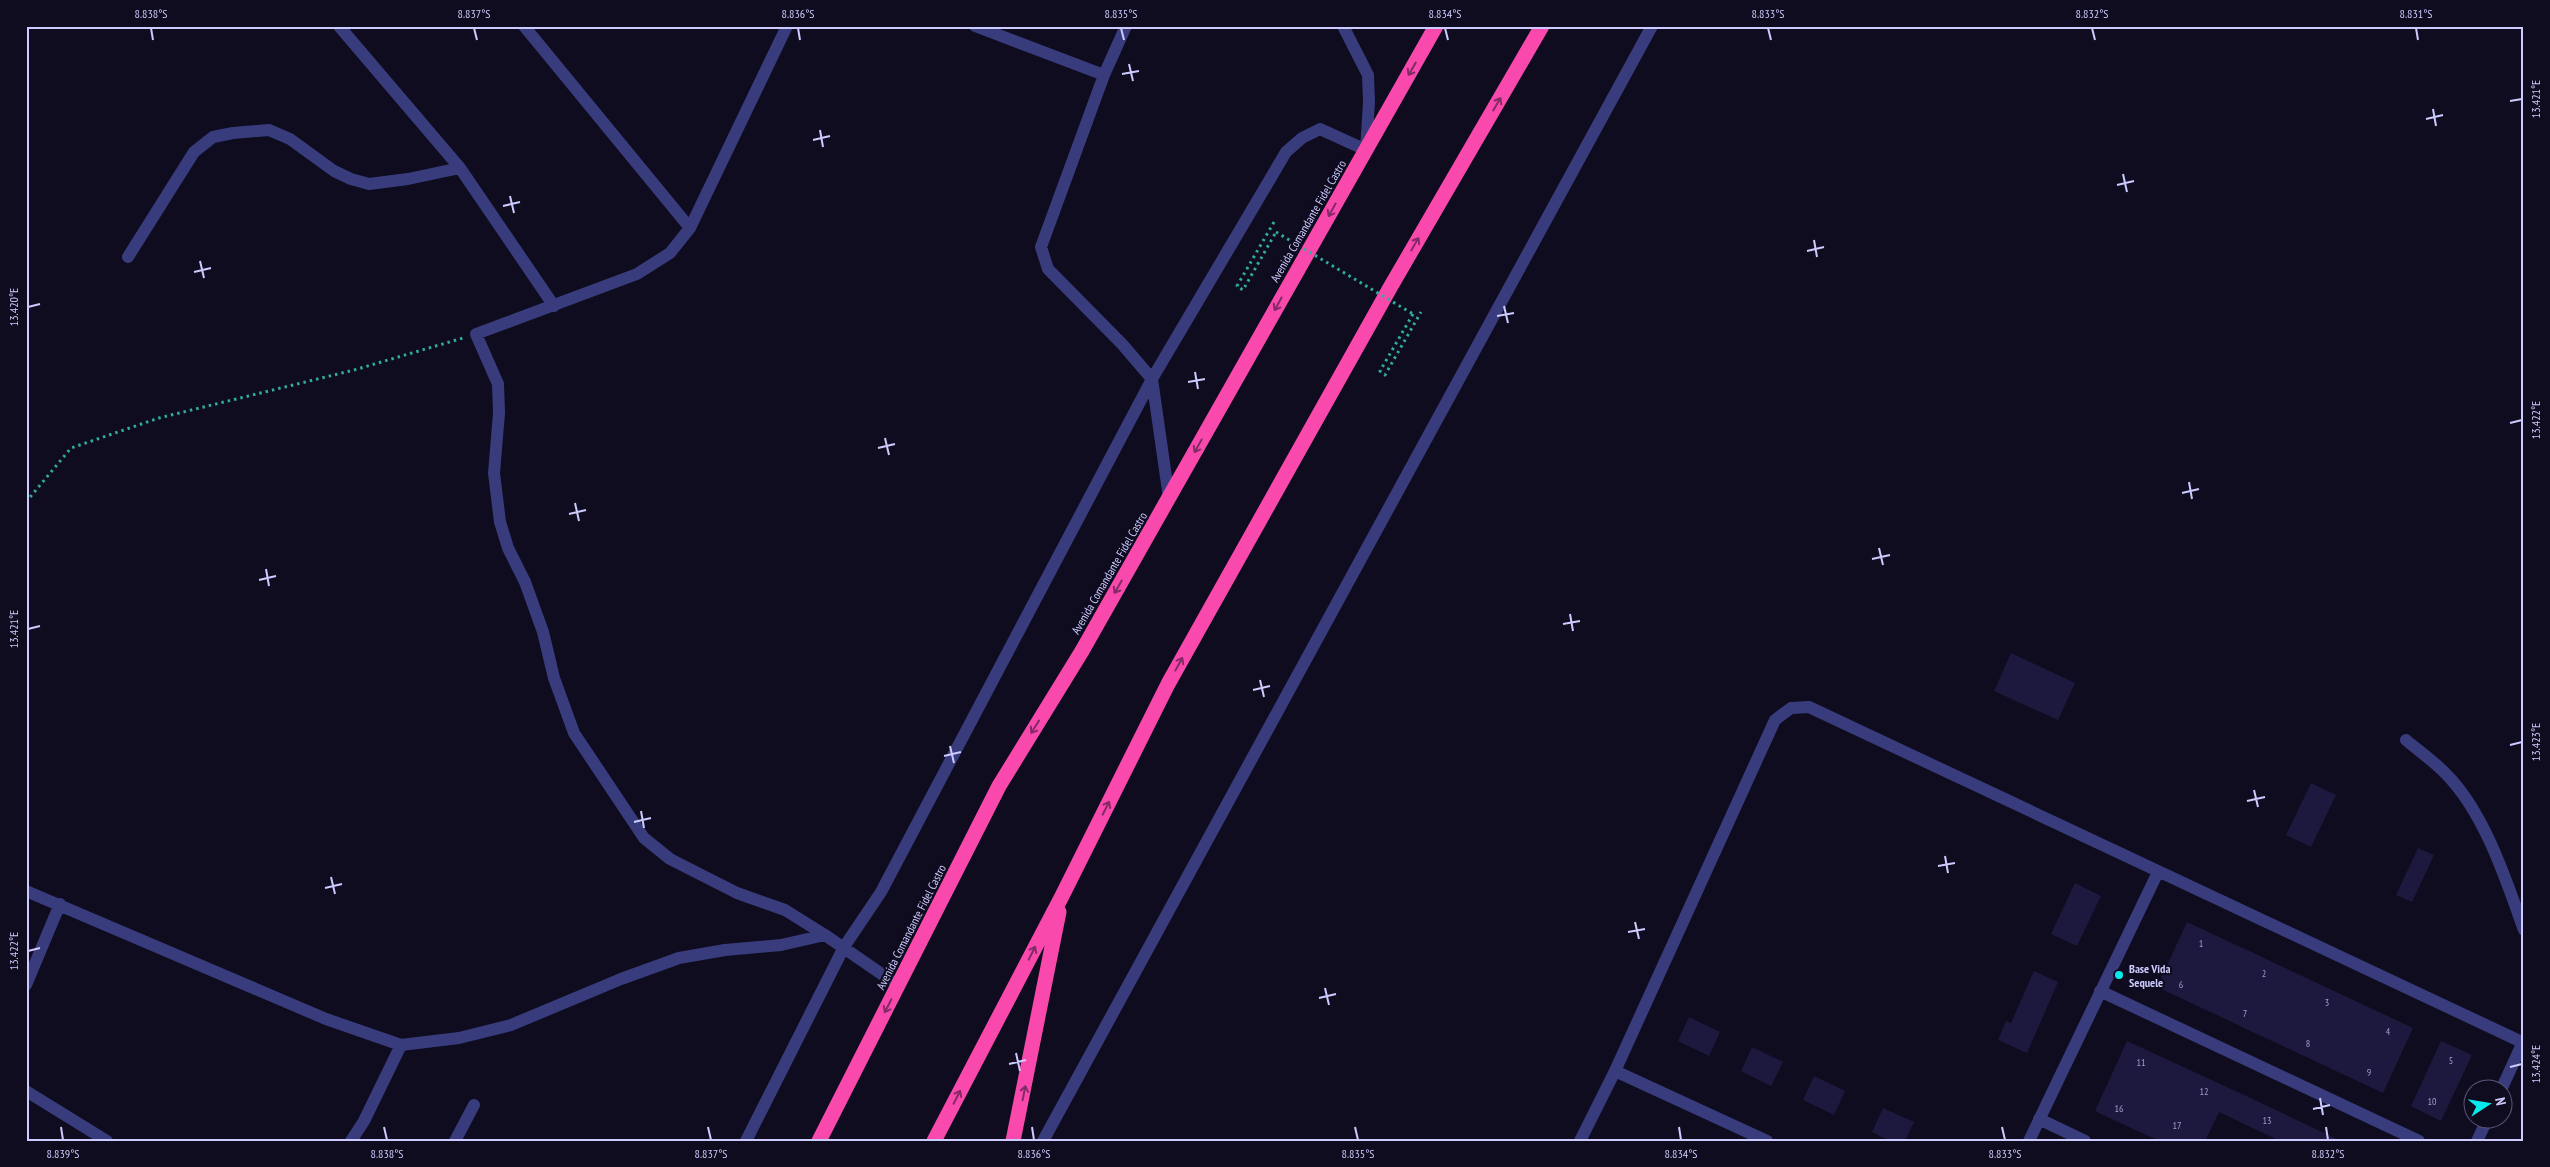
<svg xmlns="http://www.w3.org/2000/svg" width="2550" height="1167" viewBox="0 0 2550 1167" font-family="'PT Sans Narrow',sans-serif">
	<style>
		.building { fill: #1d193e }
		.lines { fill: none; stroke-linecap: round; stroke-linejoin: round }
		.path { stroke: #30ac9a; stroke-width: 3; stroke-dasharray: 2.5 4; stroke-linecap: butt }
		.minor { stroke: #383c7c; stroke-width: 12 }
		.highway { stroke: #fa49ad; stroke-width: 15 }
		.path-bridge { stroke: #30ac9a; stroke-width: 3; stroke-dasharray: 2.5 4; stroke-linecap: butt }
		.oneway { stroke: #842a66 }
		.ticks { fill: none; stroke: #cccafe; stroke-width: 2 }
		.poi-dot { fill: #06eaee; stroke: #0e0c1e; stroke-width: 2 }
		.labels { text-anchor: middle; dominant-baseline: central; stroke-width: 4.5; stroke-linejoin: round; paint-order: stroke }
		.number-label { font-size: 10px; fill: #a09ece }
		.street-label { font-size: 12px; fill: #cccafe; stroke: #0e0c1e }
		.poi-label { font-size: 12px; font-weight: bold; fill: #cccafe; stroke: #0e0c1e; text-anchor: start }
		.neatline { fill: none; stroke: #cccafe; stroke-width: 2 }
		.ticks-label { font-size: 12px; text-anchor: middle; fill: #cccafe }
	</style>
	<rect width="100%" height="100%" fill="#0e0c1e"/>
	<path class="building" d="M 2011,653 L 2075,683 L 2058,720 L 1994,691 Z
		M 2311,783 L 2336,795 L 2311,847 L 2286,835 Z
		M 2418,848 L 2434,855 L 2412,902 L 2396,895 Z
		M 2075,883 L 2101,896 L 2077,946 L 2051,934 Z
		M 2187,922 L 2413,1028 L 2383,1093 L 2157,987 Z
		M 2034,971 L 2058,982 L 2027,1053 L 1998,1040 L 2006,1021 L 2011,1023 Z
		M 1689,1017 L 1720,1032 L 1709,1056 L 1678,1041 Z
		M 2127,1041 L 2242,1094 L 2341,1141 L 2280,1141 L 2219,1112 L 2205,1141 L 2160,1141 L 2133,1129 L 2095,1111 Z
		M 2441,1041 L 2472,1055 L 2441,1121 L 2411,1106 Z
		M 1752,1047 L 1783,1062 L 1771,1086 L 1741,1071 Z
		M 1814,1076 L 1845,1091 L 1834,1115 L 1803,1100 Z
		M 1883,1108 L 1914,1122 L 1905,1141 L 1890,1141 L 1872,1132 Z"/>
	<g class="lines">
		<path class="path" d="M 1274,222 L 1237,286 L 1243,290 L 1276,232
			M 1413,314 L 1380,371 L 1385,375 L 1421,312
			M 26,502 L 71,448 L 159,418 L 354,370 L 463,338"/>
		<path class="minor" d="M 339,26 L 460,168 L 554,306
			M 524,26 L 690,228
			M 787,26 L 690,228 L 670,253 L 637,274 L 476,334 L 498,384 L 499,413 L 494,473 L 500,522 L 508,548 L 525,582 L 543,632 L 554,678 L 574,733 L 644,838 L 670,859 L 737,893 L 785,910 L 825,935
			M 975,26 L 1104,75
			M 1126,26 L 1104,75 L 1041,247 L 1048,269 L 1122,344 L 1152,379 L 1169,498
			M 128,257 L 194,152 L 213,137 L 233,133 L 269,130 L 290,139 L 334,171 L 351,179 L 369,184 L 408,179 L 460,168
			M 2406,740 C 2419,751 2435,762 2447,775 C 2485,814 2506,880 2524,930
			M 26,891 L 326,1019 L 401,1045 L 459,1038 L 511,1025 L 621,979 L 679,958 L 725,950 L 781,945 L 825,935 L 899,986
			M 26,985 L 60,904
			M 2100,991 L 2419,1141
			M 1615,1071 L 1767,1141
			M 2501,1090 L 2523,1042
			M 26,1091 L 107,1141
			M 2039,1119 L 2085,1141
			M 351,1141 L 364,1121 L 401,1045
			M 455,1141 L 474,1105
			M 746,1141 L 844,947 L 881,892 L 1152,379 L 1286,152 L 1302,138 L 1320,129 L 1366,150 L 1369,102 L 1368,75 L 1343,26
			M 1043,1141 L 1652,26
			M 1580,1141 L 1615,1071 L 1775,720 L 1791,708 L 1809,707 L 2524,1043
			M 2029,1141 L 2158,872
			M 2477,1141 L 2487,1120"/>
		<path class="highway" d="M 819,1141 L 999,786 L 1082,651 L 1436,26
			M 934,1141 L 1062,896 L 1168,684 L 1391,286 L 1542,26
			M 1013,1141 L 1059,912"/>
		<path class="path-bridge" d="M 1276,232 L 1413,314"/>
	</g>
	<defs><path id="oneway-shaft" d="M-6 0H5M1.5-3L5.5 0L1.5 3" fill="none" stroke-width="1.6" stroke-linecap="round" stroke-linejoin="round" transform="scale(1.25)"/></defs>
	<g class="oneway">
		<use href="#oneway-shaft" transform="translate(1412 69) rotate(120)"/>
		<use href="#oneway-shaft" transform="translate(1497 104) rotate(-60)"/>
		<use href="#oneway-shaft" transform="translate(1332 210) rotate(119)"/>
		<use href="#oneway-shaft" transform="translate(1415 244) rotate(-60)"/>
		<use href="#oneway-shaft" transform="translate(1278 304) rotate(119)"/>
		<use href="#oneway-shaft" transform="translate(1198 446) rotate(119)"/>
		<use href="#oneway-shaft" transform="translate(1118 587) rotate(120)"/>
		<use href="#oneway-shaft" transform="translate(1179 664) rotate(-61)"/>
		<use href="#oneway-shaft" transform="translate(1035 727) rotate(122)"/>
		<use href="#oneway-shaft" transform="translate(1106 808) rotate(-63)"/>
		<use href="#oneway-shaft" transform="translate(1032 953) rotate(-63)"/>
		<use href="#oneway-shaft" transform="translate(888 1006) rotate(117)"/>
		<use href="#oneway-shaft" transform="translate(1024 1093) rotate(-79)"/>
		<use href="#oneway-shaft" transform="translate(957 1097) rotate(-63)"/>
	</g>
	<path class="ticks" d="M 151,28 L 153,40M 474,28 L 477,40M 798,28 L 800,40M 1121,28 L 1124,40M 1445,28 L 1448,40M 1768,28 L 1771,40M 2092,28 L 2095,40M 2416,28 L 2418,40M 1129,64 L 1133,81M 1122,74 L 1139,71M 2510,101 L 2522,99M 2433,109 L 2436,126M 2426,119 L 2443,115M 820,130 L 823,147M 813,140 L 830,136M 2123,174 L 2127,192M 2117,185 L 2134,181M 510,196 L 514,213M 503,206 L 520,202M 1814,240 L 1817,257M 1807,251 L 1824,247M 200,261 L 204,278M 194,272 L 211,268M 1504,306 L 1508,323M 28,307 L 40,304M 1497,316 L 1514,313M 1195,372 L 1198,389M 1188,382 L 1205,379M 2510,423 L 2522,420M 885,438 L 889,455M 878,448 L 895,444M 2189,482 L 2192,499M 2182,493 L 2199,489M 575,503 L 579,521M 569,514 L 586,510M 1879,548 L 1883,565M 1872,559 L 1890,555M 266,569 L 269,586M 259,580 L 276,576M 1570,614 L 1573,631M 1563,624 L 1580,621M 28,629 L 40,626M 1260,680 L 1264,697M 1253,690 L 1270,686M 2510,745 L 2522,742M 950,746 L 954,763M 944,756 L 961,752M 2254,790 L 2258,807M 2247,801 L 2265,797M 641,811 L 644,828M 634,822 L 651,818M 1945,856 L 1948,873M 1938,866 L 1955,863M 331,877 L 335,894M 325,888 L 342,884M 1635,922 L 1639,939M 1628,932 L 1645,929M 28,951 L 40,948M 1325,988 L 1329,1005M 1319,998 L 1336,994M 1016,1053 L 1020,1071M 1009,1064 L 1026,1060M 2510,1067 L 2522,1064M 2320,1098 L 2323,1115M 2313,1109 L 2330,1105M 61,1127 L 63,1140M 384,1127 L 387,1140M 708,1127 L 711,1140M 1032,1127 L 1034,1140M 1355,1127 L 1358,1140M 1679,1127 L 1681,1140M 2002,1127 L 2005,1140M 2326,1127 L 2328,1140"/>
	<circle class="poi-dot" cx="2119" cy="975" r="5"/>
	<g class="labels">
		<g class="number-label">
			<text x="2201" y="943">1</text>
			<text x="2264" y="973">2</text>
			<text x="2181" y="984">6</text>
			<text x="2327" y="1002">3</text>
			<text x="2245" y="1013">7</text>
			<text x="2388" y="1031">4</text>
			<text x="2308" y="1043">8</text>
			<text x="2451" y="1060">5</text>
			<text x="2141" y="1062">11</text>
			<text x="2369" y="1072">9</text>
			<text x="2204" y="1091">12</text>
			<text x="2432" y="1101">10</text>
			<text x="2119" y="1108">16</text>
			<text x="2267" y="1120">13</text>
			<text x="2177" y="1125">17</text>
		</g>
		<g class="street-label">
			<text transform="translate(1308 221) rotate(-60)">Avenida Comandante Fidel Castro</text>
			<text transform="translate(1109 573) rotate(-60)">Avenida Comandante Fidel Castro</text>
			<text transform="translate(911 927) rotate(-63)">Avenida Comandante Fidel Castro</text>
		</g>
		<g class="poi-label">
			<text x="2129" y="968">Base Vida<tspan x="2129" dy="14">Sequele</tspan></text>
		</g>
	</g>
	<rect width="2550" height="1167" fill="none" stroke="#0e0c1e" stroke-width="55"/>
	<g transform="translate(2488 1104) rotate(78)"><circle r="24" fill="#0e0c1e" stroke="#5a5878"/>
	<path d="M0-4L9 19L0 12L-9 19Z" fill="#06eaee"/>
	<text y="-8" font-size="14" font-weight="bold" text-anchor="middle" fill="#cccafe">N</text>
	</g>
	<rect x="28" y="28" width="2494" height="1112" class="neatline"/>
	<g class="ticks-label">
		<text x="151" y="18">8.838°S</text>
		<text x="474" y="18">8.837°S</text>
		<text x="798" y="18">8.836°S</text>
		<text x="1121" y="18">8.835°S</text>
		<text x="1445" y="18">8.834°S</text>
		<text x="1768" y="18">8.833°S</text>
		<text x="2092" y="18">8.832°S</text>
		<text x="2416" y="18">8.831°S</text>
		<text transform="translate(2536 99) rotate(-90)" y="4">13.421°E</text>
		<text transform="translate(14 307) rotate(-90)" y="4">13.420°E</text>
		<text transform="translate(2536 420) rotate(-90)" y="4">13.422°E</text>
		<text transform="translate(14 629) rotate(-90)" y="4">13.421°E</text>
		<text transform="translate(2536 742) rotate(-90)" y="4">13.423°E</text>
		<text transform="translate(14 951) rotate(-90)" y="4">13.422°E</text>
		<text transform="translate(2536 1064) rotate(-90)" y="4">13.424°E</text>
		<text x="63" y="1158">8.839°S</text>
		<text x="387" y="1158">8.838°S</text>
		<text x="711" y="1158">8.837°S</text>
		<text x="1034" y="1158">8.836°S</text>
		<text x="1358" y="1158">8.835°S</text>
		<text x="1681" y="1158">8.834°S</text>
		<text x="2005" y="1158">8.833°S</text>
		<text x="2328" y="1158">8.832°S</text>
	</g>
</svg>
